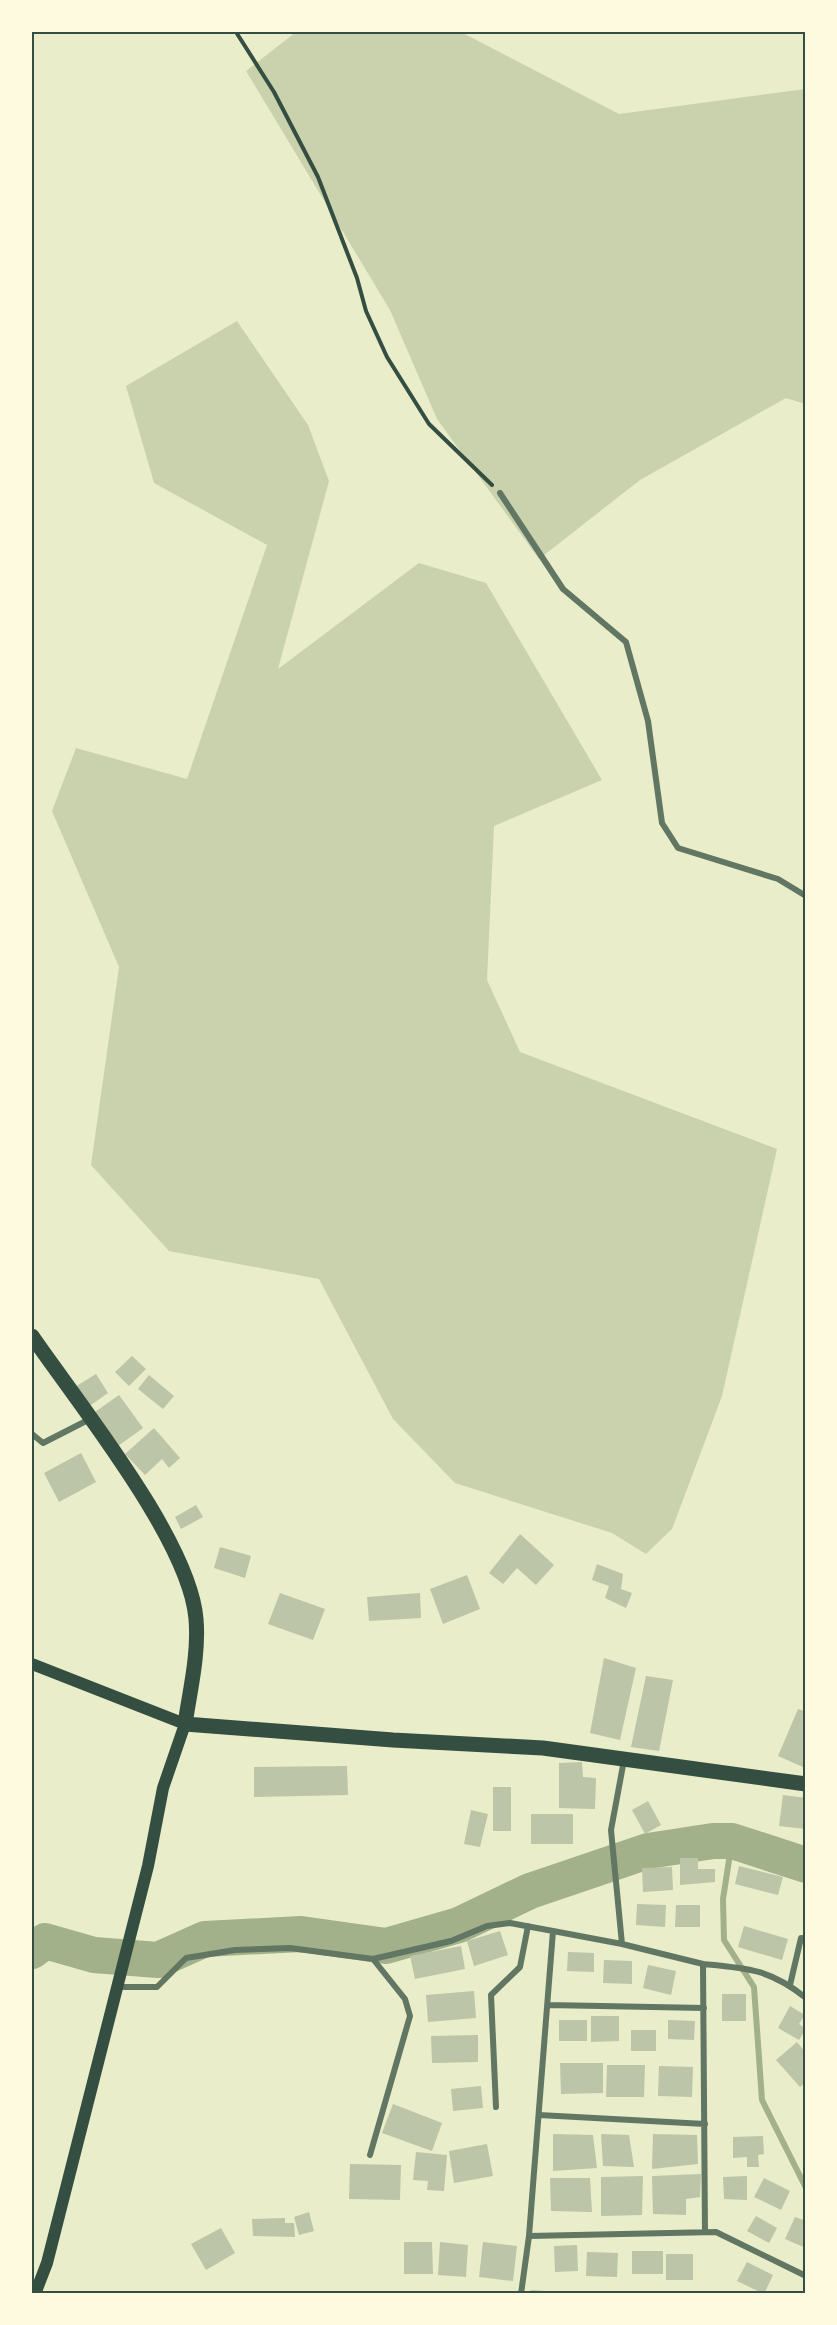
<svg xmlns="http://www.w3.org/2000/svg" width="837" height="2325" viewBox="0 0 837 2325" font-family="Lora,serif">
	<style>
		.green { fill: #cad2ad }
		.lines { fill: none; stroke-linecap: round; stroke-linejoin: round }
		.stream { stroke: #a3b18a; stroke-width: 6 }
		.river { stroke: #a3b18a; stroke-width: 36 }
		.building { fill: #bcc5a7 }
		.path { stroke: #344e41; stroke-width: 4 }
		.minor { stroke: #617663; stroke-width: 6 }
		.secondary { stroke: #344e41; stroke-width: 12 }
		.primary { stroke: #344e41; stroke-width: 15 }
		.neatline { fill: none; stroke: #344e41; stroke-width: 2 }
	</style>
	<rect width="100%" height="100%" fill="#e9edc9"/>
	<path class="green" d="M 296,32 L 461,32 L 619,114 L 805,89 L 805,404 L 786,398 L 640,480 L 539,559 L 437,419 L 390,310 L 246,71 Z
		M 237,321 L 308,425 L 329,481 L 278,669 L 419,563 L 486,583 L 602,780 L 494,826 L 487,980 L 520,1052 L 777,1149 L 722,1396 L 672,1529 L 646,1554 L 612,1533 L 455,1483 L 393,1419 L 319,1279 L 169,1251 L 91,1165 L 119,967 L 52,811 L 76,748 L 187,779 L 267,545 L 154,483 L 126,386 Z"/>
	<g class="lines">
		<path class="stream" d="M 732,1841 L 723,1899 L 724,1940 L 754,1987 L 762,2100 L 806,2188"/>
		<path class="river" d="M 32,1951 L 45,1941 L 94,1955 L 158,1960 L 205,1939 L 301,1934 L 386,1946 L 459,1925 L 530,1891 L 648,1851 L 713,1841 L 732,1841 L 806,1865"/>
	</g>
	<path class="building" d="M 132,1356 L 146,1369 L 129,1386 L 115,1372 Z
		M 96,1374 L 108,1393 L 88,1407 L 75,1387 Z
		M 149,1375 L 174,1396 L 163,1409 L 138,1389 Z
		M 119,1395 L 143,1428 L 118,1446 L 95,1412 Z
		M 154,1428 L 180,1458 L 169,1468 L 162,1459 L 145,1475 L 125,1454 Z
		M 81,1453 L 96,1482 L 59,1502 L 44,1473 Z
		M 196,1505 L 203,1517 L 181,1529 L 175,1517 Z
		M 520,1534 L 554,1565 L 536,1585 L 517,1568 L 503,1584 L 489,1573 Z
		M 220,1547 L 251,1556 L 245,1578 L 214,1568 Z
		M 597,1564 L 623,1574 L 621,1589 L 632,1593 L 626,1608 L 605,1598 L 609,1586 L 592,1580 Z
		M 467,1575 L 480,1609 L 443,1624 L 430,1589 Z
		M 280,1593 L 325,1609 L 313,1640 L 268,1624 Z
		M 420,1593 L 421,1618 L 369,1621 L 367,1597 Z
		M 604,1658 L 636,1668 L 620,1740 L 590,1733 Z
		M 646,1676 L 673,1680 L 659,1751 L 631,1747 Z
		M 798,1709 L 806,1712 L 803,1767 L 778,1756 Z
		M 582,1762 L 583,1777 L 596,1778 L 595,1809 L 559,1808 L 559,1763 Z
		M 347,1766 L 348,1795 L 254,1797 L 254,1767 Z
		M 493,1787 L 511,1787 L 511,1831 L 493,1831 Z
		M 783,1795 L 806,1798 L 806,1829 L 779,1826 Z
		M 648,1801 L 661,1825 L 645,1834 L 632,1810 Z
		M 471,1810 L 488,1814 L 480,1847 L 464,1844 Z
		M 531,1814 L 573,1814 L 573,1844 L 531,1844 Z
		M 680,1858 L 698,1858 L 698,1869 L 715,1869 L 715,1882 L 680,1885 Z
		M 739,1866 L 783,1877 L 778,1895 L 735,1884 Z
		M 672,1867 L 673,1890 L 643,1892 L 642,1868 Z
		M 637,1904 L 666,1905 L 665,1927 L 636,1925 Z
		M 676,1905 L 700,1905 L 700,1927 L 675,1927 Z
		M 744,1926 L 788,1939 L 782,1960 L 738,1947 Z
		M 500,1931 L 508,1955 L 474,1966 L 467,1941 Z
		M 461,1946 L 465,1969 L 415,1979 L 410,1956 Z
		M 568,1952 L 594,1953 L 594,1972 L 567,1971 Z
		M 604,1960 L 632,1961 L 632,1984 L 603,1983 Z
		M 648,1965 L 676,1971 L 671,1995 L 643,1988 Z
		M 474,1991 L 476,2018 L 428,2022 L 426,1995 Z
		M 722,1994 L 746,1994 L 746,2021 L 722,2021 Z
		M 790,2006 L 805,2015 L 799,2024 L 806,2029 L 799,2040 L 778,2028 Z
		M 591,2016 L 619,2016 L 619,2041 L 591,2042 Z
		M 559,2020 L 587,2020 L 587,2041 L 559,2041 Z
		M 668,2020 L 695,2021 L 694,2040 L 668,2039 Z
		M 631,2030 L 656,2030 L 656,2051 L 631,2051 Z
		M 478,2035 L 478,2062 L 432,2063 L 431,2036 Z
		M 797,2042 L 806,2053 L 806,2082 L 800,2087 L 776,2060 Z
		M 560,2063 L 603,2063 L 603,2093 L 561,2094 Z
		M 607,2065 L 645,2065 L 644,2097 L 606,2097 Z
		M 659,2066 L 693,2067 L 692,2097 L 658,2096 Z
		M 481,2086 L 483,2108 L 453,2111 L 451,2089 Z
		M 393,2104 L 442,2123 L 432,2151 L 382,2133 Z
		M 553,2134 L 593,2135 L 597,2168 L 553,2171 Z
		M 601,2134 L 629,2135 L 634,2167 L 603,2166 Z
		M 653,2134 L 697,2135 L 698,2164 L 652,2169 Z
		M 763,2136 L 764,2154 L 758,2155 L 759,2167 L 747,2167 L 747,2157 L 733,2158 L 733,2137 Z
		M 487,2144 L 493,2176 L 454,2183 L 449,2151 Z
		M 416,2152 L 447,2155 L 444,2191 L 427,2190 L 428,2181 L 413,2180 Z
		M 350,2164 L 401,2165 L 400,2200 L 349,2199 Z
		M 701,2174 L 700,2197 L 686,2199 L 686,2215 L 653,2214 L 652,2176 Z
		M 643,2176 L 642,2215 L 601,2216 L 601,2177 Z
		M 747,2176 L 747,2200 L 724,2199 L 723,2177 Z
		M 550,2178 L 590,2178 L 592,2212 L 551,2211 Z
		M 764,2178 L 790,2191 L 781,2210 L 754,2197 Z
		M 309,2212 L 314,2231 L 299,2235 L 294,2217 Z
		M 756,2216 L 777,2228 L 769,2243 L 747,2231 Z
		M 795,2217 L 806,2221 L 806,2248 L 785,2239 Z
		M 285,2218 L 285,2223 L 294,2223 L 295,2237 L 253,2236 L 252,2219 Z
		M 221,2228 L 235,2253 L 206,2270 L 191,2244 Z
		M 404,2242 L 432,2242 L 433,2274 L 404,2274 Z
		M 440,2242 L 468,2245 L 466,2277 L 438,2275 Z
		M 483,2242 L 517,2246 L 513,2281 L 479,2277 Z
		M 577,2245 L 578,2271 L 555,2272 L 554,2246 Z
		M 632,2251 L 663,2251 L 663,2274 L 632,2274 Z
		M 587,2252 L 618,2253 L 617,2277 L 586,2276 Z
		M 666,2254 L 693,2254 L 693,2280 L 666,2280 Z
		M 747,2262 L 773,2275 L 764,2294 L 737,2281 Z
		M 531,2290 L 561,2292 L 561,2294 L 530,2294 Z"/>
	<g class="lines">
		<path class="path" d="M 236,32 L 274,92 L 318,177 L 357,278 L 366,311 L 387,357 L 429,424 L 492,485"/>
		<path class="minor" d="M 500,493 L 563,589 L 626,642 L 648,721 L 662,823 L 678,848 L 778,879 L 806,896
			M 32,1434 L 43,1443 L 90,1419
			M 622,1944 L 611,1830 L 624,1760
			M 703,1964 C 747,1968 770,1969 806,1998
			M 790,1985 L 801,1938 L 806,1938
			M 118,1987 L 157,1987 L 186,1958 L 235,1950 L 290,1948 L 373,1959 L 451,1941 L 487,1926 L 510,1923 L 553,1931
			M 548,2005 L 704,2008
			M 496,2107 L 491,1995 L 520,1967 L 528,1926
			M 539,2115 L 705,2124
			M 370,2155 L 410,2016 L 405,1999 L 373,1959
			M 529,2236 L 716,2232 L 806,2276
			M 521,2294 L 529,2236 L 553,1931 L 622,1944 L 703,1964 L 705,2232"/>
		<path class="secondary" d="M 32,1664 L 185,1724 L 163,1788 L 148,1866 L 47,2263 L 35,2294"/>
		<path class="primary" d="M 32,1336 C 78,1403 190,1541 196,1619 C 199,1654 190,1690 185,1724 L 393,1740 L 543,1748 L 806,1784"/>
	</g>
	<rect width="837" height="2325" fill="none" stroke="#fefae0" stroke-width="66"/>
	<rect x="33" y="33" width="771" height="2259" class="neatline"/>
</svg>
